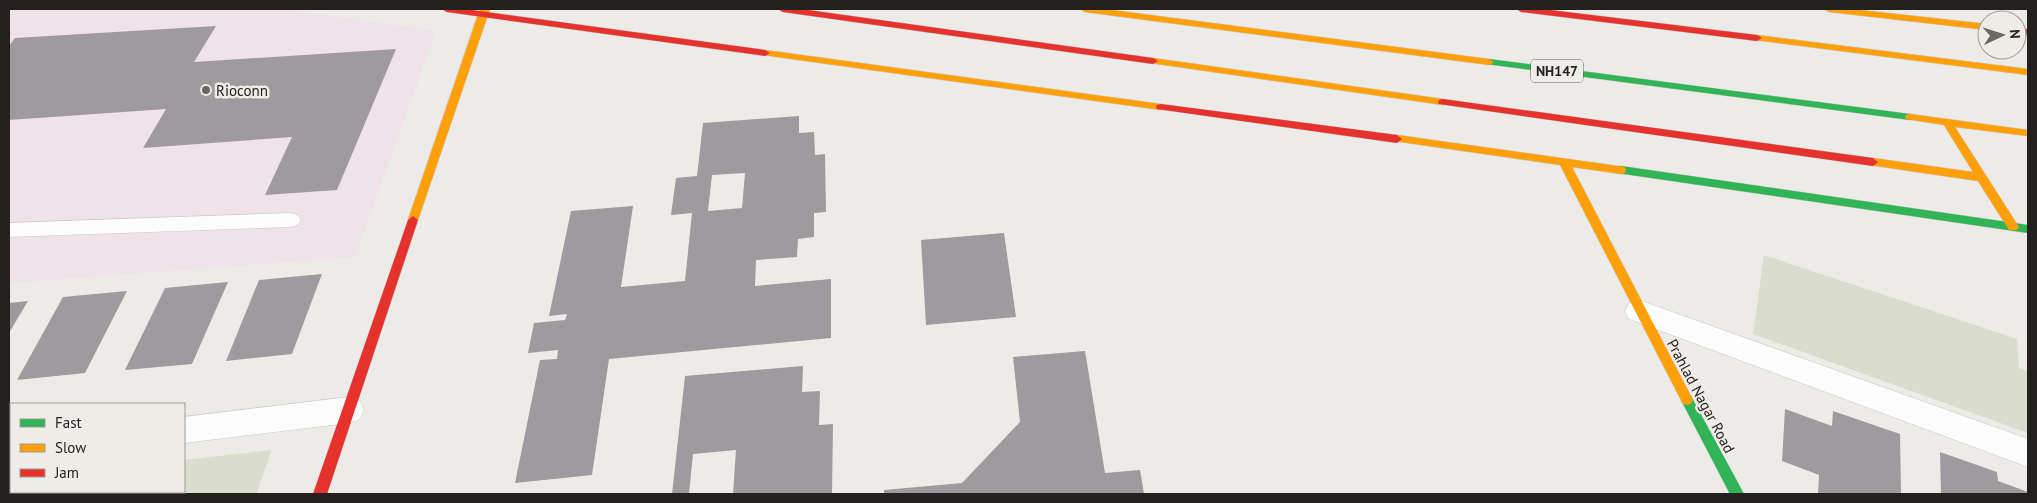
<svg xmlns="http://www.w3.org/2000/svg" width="2037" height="503" viewBox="0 0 2037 503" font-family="'PT Sans',sans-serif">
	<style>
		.commercial { fill: #efe2e8 }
		.green { fill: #daddcd }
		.building { fill: #9f9a9d; fill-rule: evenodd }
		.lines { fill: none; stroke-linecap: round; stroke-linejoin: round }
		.lane-casing { stroke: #c8c8c5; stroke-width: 1 }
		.street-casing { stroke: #c8c8c5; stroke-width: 1 }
		.fast-casing { stroke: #c8c8c5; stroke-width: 1 }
		.slow-casing { stroke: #c8c8c5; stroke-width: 1 }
		.jam-casing { stroke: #c8c8c5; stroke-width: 1 }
		.lane { fill: #fcfcfc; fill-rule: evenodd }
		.street { fill: #fcfcfc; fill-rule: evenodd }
		.fast { fill: #30b455; fill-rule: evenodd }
		.slow { fill: #ff9f0a; fill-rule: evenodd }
		.jam { fill: #e5322d; fill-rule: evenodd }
		.poi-dot { fill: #696866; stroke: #eeece7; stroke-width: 2 }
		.labels { text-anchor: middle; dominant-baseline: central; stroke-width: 5; stroke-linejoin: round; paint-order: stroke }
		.shield { fill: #eeece7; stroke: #5f5e5c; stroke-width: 1 }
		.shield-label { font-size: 14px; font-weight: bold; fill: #222120 }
		.poi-label { font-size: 15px; fill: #222120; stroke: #eeece7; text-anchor: start }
		.street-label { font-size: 15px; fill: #222120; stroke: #eeece7 }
	</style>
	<rect width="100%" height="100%" fill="#edebe8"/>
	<path class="commercial" d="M 9,9 L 285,9 L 436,31 L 355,257 L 9,283 Z"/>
	<path class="green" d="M 1764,255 L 2017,339 L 2019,368 L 2028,371 L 2028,433 L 1753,334 Z
		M 272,450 L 256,494 L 124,494 L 125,492 L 184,492 L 184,460 Z"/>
	<path class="building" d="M 216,26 L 194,62 L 396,49 L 337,190 L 265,195 L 292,137 L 143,148 L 166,109 L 9,120 L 9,46 L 15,38 Z
		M 799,116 L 799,133 L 814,132 L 815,155 L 825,154 L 826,212 L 814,213 L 814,237 L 798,239 L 797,257 L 756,260 L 755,286 L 831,279 L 831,338 L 609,359 L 592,475 L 515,483 L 540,360 L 557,359 L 558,350 L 528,353 L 534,323 L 565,320 L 567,314 L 549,316 L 571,211 L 633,206 L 621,287 L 685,281 L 692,213 L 671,215 L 676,178 L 697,176 L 703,123 ZM 745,173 L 742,208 L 708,211 L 712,175 Z
		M 1004,233 L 1016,317 L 926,325 L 921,240 Z
		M 322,274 L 292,354 L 226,361 L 259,280 Z
		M 228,282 L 192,364 L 125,370 L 165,288 Z
		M 127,291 L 85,373 L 17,380 L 63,297 Z
		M 28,301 L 9,333 L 9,303 Z
		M 1085,351 L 1105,473 L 1140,470 L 1144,494 L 884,494 L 884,490 L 962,483 L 1020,422 L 1013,357 Z
		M 803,366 L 802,392 L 820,391 L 819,425 L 833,424 L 832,494 L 733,494 L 736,450 L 693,454 L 689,494 L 672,494 L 685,376 Z
		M 1785,409 L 1832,426 L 1833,411 L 1900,434 L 1901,494 L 1818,494 L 1819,475 L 1782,461 Z
		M 1940,452 L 1997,472 L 1998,481 L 2028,492 L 2028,494 L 1941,494 Z"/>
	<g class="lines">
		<defs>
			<path id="lane" d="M 291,213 L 298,215 L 301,220 L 298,225 L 291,227 L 9,237 L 9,223 Z"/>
			<path id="street" d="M 1639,300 L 2028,439 L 2028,467 L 1629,319 L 1625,311 L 1629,303 Z
				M 349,397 L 360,401 L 364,410 L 360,419 L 349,423 L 184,443 L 184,417 Z
				M 9,437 L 11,437 L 11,465 L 9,465 Z
				M 26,492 L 58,492 L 57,494 L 25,494 Z"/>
			<path id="fast" d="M 1489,59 L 1910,114 L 1915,117 L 1910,120 L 1486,64 L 1484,62 Z
				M 1621,166 L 2028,225 L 2028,233 L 1617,173 L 1616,170 L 1617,167 Z
				M 1687,395 L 1691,396 L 1744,494 L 1730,494 L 1681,400 L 1683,396 Z"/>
			<path id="slow" d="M 480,9 L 490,9 L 418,220 L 413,224 L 409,223 L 408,220 Z
				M 1080,9 L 1104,9 L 1489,59 L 1494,62 L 1489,65 L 1085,12 Z
				M 1824,9 L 1851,9 L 1987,24 L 1987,30 L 1829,12 Z
				M 1757,35 L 2028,69 L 2028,75 L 1754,40 L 1754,36 Z
				M 765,50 L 1161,104 L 1166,107 L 1161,110 L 762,55 L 760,53 Z
				M 1153,58 L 1443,99 L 1448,102 L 1443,105 L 1150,63 L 1150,59 Z
				M 1910,114 L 2028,130 L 2028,136 L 1955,127 L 2017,224 L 2019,227 L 2017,230 L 2009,230 L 1978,181 L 1869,165 L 1868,162 L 1869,159 L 1873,158 L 1973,172 L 1944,125 L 1906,119 L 1905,117 L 1906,115 Z
				M 1397,135 L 1625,167 L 1626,170 L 1625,173 L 1621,174 L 1572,167 L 1691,396 L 1693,400 L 1691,404 L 1687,405 L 1683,404 L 1560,165 L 1393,141 L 1392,139 L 1393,137 Z"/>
			<path id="jam" d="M 442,9 L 465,9 L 765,50 L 770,53 L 765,56 L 447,12 Z
				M 778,9 L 801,9 L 1153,58 L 1158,61 L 1153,64 L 783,12 Z
				M 1517,9 L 1542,9 L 1757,35 L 1762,38 L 1757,41 L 1521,12 Z
				M 2017,28 L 2028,29 L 2028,35 L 2017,34 Z
				M 1443,99 L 1873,158 L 1878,162 L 1873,166 L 1439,104 L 1438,102 L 1439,100 Z
				M 1161,104 L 1397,135 L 1402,139 L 1397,143 L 1157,109 L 1156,107 L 1157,105 Z
				M 413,216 L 418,220 L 327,494 L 313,494 L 408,220 Z"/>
		</defs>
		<use href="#lane" class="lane-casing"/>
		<use href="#street" class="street-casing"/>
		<use href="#fast" class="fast-casing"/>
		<use href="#slow" class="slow-casing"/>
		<use href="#jam" class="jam-casing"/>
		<use href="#lane" class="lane"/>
		<use href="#street" class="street"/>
		<use href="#fast" class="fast"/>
		<use href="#slow" class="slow"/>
		<use href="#jam" class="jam"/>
	</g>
	<circle class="poi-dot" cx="206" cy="90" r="5"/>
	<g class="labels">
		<rect class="shield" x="1531" y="59.5" width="52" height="23" rx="4"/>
		<g class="shield-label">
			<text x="1557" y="71">NH147</text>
		</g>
		<g class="poi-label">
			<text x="216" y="90">Rioconn</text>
		</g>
		<g class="street-label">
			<text transform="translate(1701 396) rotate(62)">Prahlad Nagar Road</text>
		</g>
	</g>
	<rect width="2037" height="503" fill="none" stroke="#222120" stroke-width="20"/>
	<rect x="10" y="403" width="175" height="90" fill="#eeece7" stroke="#9c9b97"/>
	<rect x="20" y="419" width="25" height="8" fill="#30b455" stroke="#9c9b97"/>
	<text x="55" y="428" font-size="15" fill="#222120">Fast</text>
	<rect x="20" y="444" width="25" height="8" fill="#ff9f0a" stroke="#9c9b97"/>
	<text x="55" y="453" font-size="15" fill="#222120">Slow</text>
	<rect x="20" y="469" width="25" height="8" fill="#e5322d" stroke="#9c9b97"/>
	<text x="55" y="478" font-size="15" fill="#222120">Jam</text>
	<g transform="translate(2002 35) rotate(86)"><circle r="24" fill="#eeece7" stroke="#9c9b97"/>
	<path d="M0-4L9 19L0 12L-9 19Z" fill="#696866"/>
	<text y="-8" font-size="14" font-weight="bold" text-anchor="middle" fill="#222120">N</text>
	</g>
</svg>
